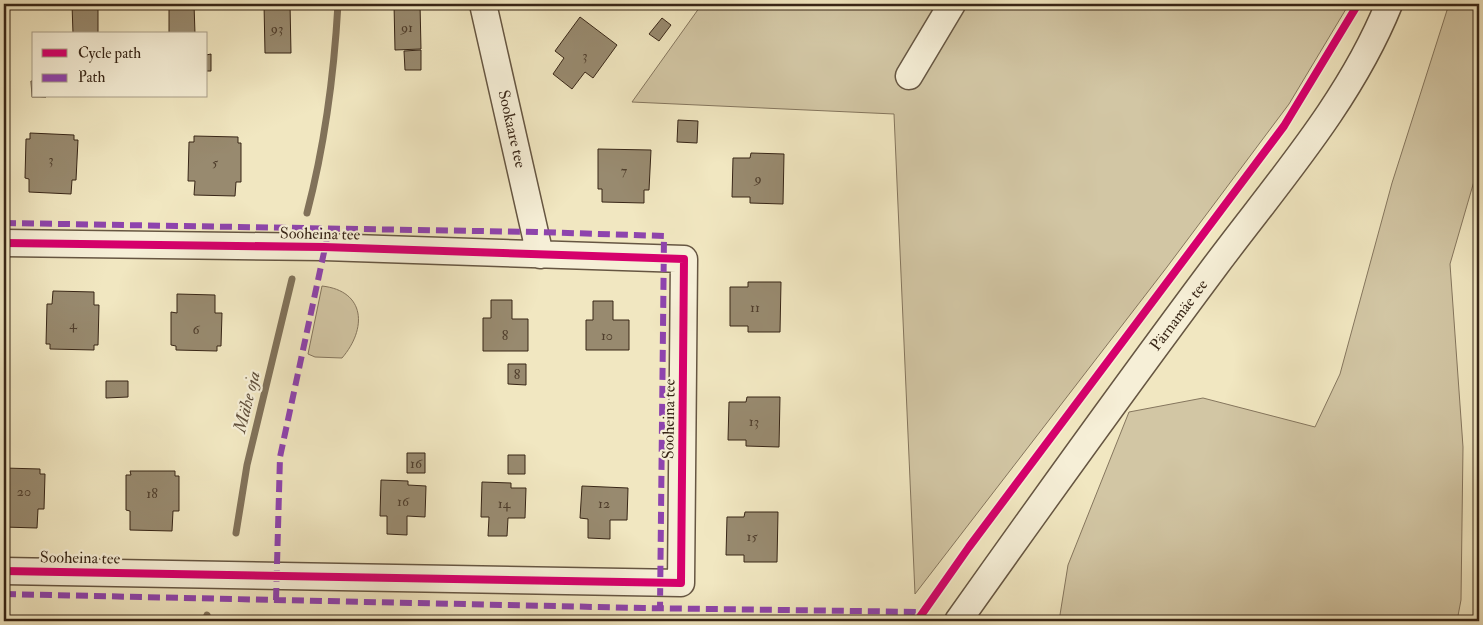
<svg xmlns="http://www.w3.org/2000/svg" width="1483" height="625" viewBox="0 0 1483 625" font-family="'IM FELL Double Pica',serif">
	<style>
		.green { fill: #d2c6a4; stroke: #85765e }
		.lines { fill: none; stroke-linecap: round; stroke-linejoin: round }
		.stream { stroke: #81725a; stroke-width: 7 }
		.building { fill: #988a6f; stroke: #382617 }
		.minor-casing { stroke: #665642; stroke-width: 29 }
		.minor { stroke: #f6efd7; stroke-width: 26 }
		.quiet { stroke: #8e44ad; stroke-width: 6; stroke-dasharray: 12 6; stroke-linecap: butt }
		.cycleway-casing { stroke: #f6efd7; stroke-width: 11 }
		.cycleway { stroke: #d6006c; stroke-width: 8 }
		.labels { text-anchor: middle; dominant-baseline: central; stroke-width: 4.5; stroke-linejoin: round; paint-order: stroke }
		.number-label { font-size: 14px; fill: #503f2d }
		.street-label { font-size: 16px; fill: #382617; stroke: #f6efd7 }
		.water-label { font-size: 18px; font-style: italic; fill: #63523e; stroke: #f6efd7 }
	</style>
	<rect width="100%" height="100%" fill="#f1e7c1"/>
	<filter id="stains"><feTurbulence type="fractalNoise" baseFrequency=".004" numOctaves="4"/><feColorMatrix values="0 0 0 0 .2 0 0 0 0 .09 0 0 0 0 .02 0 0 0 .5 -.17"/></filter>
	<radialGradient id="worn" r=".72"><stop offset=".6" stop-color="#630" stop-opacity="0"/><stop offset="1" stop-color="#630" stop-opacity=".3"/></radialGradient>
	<path class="green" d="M 702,4 L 1349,4 L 1289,104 L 1167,267 L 915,594 L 894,114 L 632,102 Z
		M 1449,4 L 1479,4 L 1479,164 L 1450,264 L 1463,447 L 1461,600 L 1457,621 L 1059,621 L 1068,565 L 1129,412 L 1203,398 L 1315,427 L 1340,374 L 1392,183 Z
		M 322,286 C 366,291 367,329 342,358 L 315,357 L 308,354 Z"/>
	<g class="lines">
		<path class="stream" d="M 307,213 C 325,144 334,75 338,4
			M 236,533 L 247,465 L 292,279
			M 205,621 L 207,615"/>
	</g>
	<path class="building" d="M 72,4 L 98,4 L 98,34 L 73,34 Z
		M 169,4 L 194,4 L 195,34 L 169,34 Z
		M 264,4 L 290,4 L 291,53 L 265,53 Z
		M 394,4 L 420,4 L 421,49 L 395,50 Z
		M 580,17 L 617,45 L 593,78 L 585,72 L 572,89 L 553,74 L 564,58 L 555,51 Z
		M 662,18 L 671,25 L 659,41 L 649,34 Z
		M 421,50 L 421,70 L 405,70 L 404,51 Z
		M 211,54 L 211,71 L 206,71 L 206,55 Z
		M 31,81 L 34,81 L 34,96 L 46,97 L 32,97 Z
		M 678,120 L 698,121 L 697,143 L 677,142 Z
		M 30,133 L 74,135 L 74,140 L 78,140 L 76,180 L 72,180 L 71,194 L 29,192 L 29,179 L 25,178 L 26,139 L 30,139 Z
		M 194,136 L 238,137 L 238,143 L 241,143 L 241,182 L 236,182 L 235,196 L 194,195 L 195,181 L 188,181 L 189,142 L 194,142 Z
		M 598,149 L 651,150 L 649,190 L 644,190 L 644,203 L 602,202 L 602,189 L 598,189 Z
		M 751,153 L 784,154 L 783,204 L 750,203 L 750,197 L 732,197 L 733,158 L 750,158 Z
		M 748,282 L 781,282 L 780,332 L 748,332 L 748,326 L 730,326 L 730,287 L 748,287 Z
		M 53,291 L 94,292 L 94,305 L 99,305 L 98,345 L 94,345 L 94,350 L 50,349 L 50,344 L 46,344 L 47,304 L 52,304 Z
		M 177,294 L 215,295 L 215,313 L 222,313 L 221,346 L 217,346 L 217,351 L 176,350 L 176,346 L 171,345 L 171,312 L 177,313 Z
		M 491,300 L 512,300 L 512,319 L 528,319 L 528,351 L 483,351 L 483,318 L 491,318 Z
		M 593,301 L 613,301 L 613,320 L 629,320 L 629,350 L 586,350 L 586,320 L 593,320 Z
		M 508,364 L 526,364 L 526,385 L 508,384 Z
		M 106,381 L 128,381 L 128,397 L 106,398 Z
		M 747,397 L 780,397 L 779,447 L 746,446 L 746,440 L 728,440 L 729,402 L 746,402 Z
		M 407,453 L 425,453 L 425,473 L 407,473 Z
		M 508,455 L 525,455 L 525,474 L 508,474 Z
		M 4,468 L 40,469 L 40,474 L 45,474 L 44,509 L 38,509 L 37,528 L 4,527 Z
		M 130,471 L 175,471 L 175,476 L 179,476 L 179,511 L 173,511 L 172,531 L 130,530 L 130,511 L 126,510 L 126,475 L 131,475 Z
		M 381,480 L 408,481 L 408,485 L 426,486 L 425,517 L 407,516 L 407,535 L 387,534 L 387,516 L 380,516 Z
		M 482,482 L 511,483 L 511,488 L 526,488 L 525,518 L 508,518 L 507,536 L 488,536 L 489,517 L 481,517 Z
		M 582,486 L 628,488 L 627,520 L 610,520 L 610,539 L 588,538 L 588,519 L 580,518 Z
		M 745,512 L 778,512 L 777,562 L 744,562 L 744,555 L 726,555 L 727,517 L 744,517 Z"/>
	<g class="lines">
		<defs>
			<path id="minor" d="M 483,4 L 540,255
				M 909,76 L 952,4
				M 4,243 L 324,247 L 684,259 L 681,583 L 4,571
				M 958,621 C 1043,501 1128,383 1216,265 C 1278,182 1350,101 1389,4"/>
		</defs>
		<use href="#minor" class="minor-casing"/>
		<use href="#minor" class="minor"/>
		<path class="quiet" d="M 4,223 L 536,232 L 664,236 L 660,608
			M 4,594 L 643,608 L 924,612
			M 276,600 L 280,457 L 329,229"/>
		<defs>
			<path id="cycleway" d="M 4,243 L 324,247 L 684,259 L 681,583 L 4,571
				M 917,621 L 969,547 L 1284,126 L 1358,4"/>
		</defs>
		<use href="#cycleway" class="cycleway-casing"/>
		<use href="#cycleway" class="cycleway"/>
	</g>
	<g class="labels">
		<g class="number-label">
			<text x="407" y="27">91</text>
			<text x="277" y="28">93</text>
			<text x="585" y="55">3</text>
			<text x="51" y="159">3</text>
			<text x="215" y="162">5</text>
			<text x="624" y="170">7</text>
			<text x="758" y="178">9</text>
			<text x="755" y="307">11</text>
			<text x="73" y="324">4</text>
			<text x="196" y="329">6</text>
			<text x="505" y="335">8</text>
			<text x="607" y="335">10</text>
			<text x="517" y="374">8</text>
			<text x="754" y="421">13</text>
			<text x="416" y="463">16</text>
			<text x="24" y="491">20</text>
			<text x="152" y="493">18</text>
			<text x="403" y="501">16</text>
			<text x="504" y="503">14</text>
			<text x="604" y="503">12</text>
			<text x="752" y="536">15</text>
		</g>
		<g class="street-label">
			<text transform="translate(512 129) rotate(77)">Sookaare tee</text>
			<text transform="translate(320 234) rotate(1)">Sooheina tee</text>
			<text transform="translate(1179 315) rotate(-53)">Pärnamäe tee</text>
			<text transform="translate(669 419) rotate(-89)">Sooheina tee</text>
			<text transform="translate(80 558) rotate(1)">Sooheina tee</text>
		</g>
		<g class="water-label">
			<text transform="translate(247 402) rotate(-76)">Mähe oja</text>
		</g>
	</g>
	<rect width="1483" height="625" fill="none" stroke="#f1e7c1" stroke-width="20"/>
	<rect x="5" y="5" width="1473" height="615" fill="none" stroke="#382617" stroke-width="2.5"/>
	<rect x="10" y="10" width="1463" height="605" fill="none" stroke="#382617"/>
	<rect x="32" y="32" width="175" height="65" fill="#f6efd7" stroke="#aa9f8a"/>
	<rect x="42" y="49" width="25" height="8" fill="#d6006c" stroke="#aa9f8a"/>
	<text x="78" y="58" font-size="15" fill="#382617">Cycle path</text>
	<rect x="42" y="74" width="25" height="8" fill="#8e44ad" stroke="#aa9f8a"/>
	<text x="78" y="82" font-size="15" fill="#382617">Path</text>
	<rect width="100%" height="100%" filter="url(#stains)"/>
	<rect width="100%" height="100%" fill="url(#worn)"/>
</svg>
